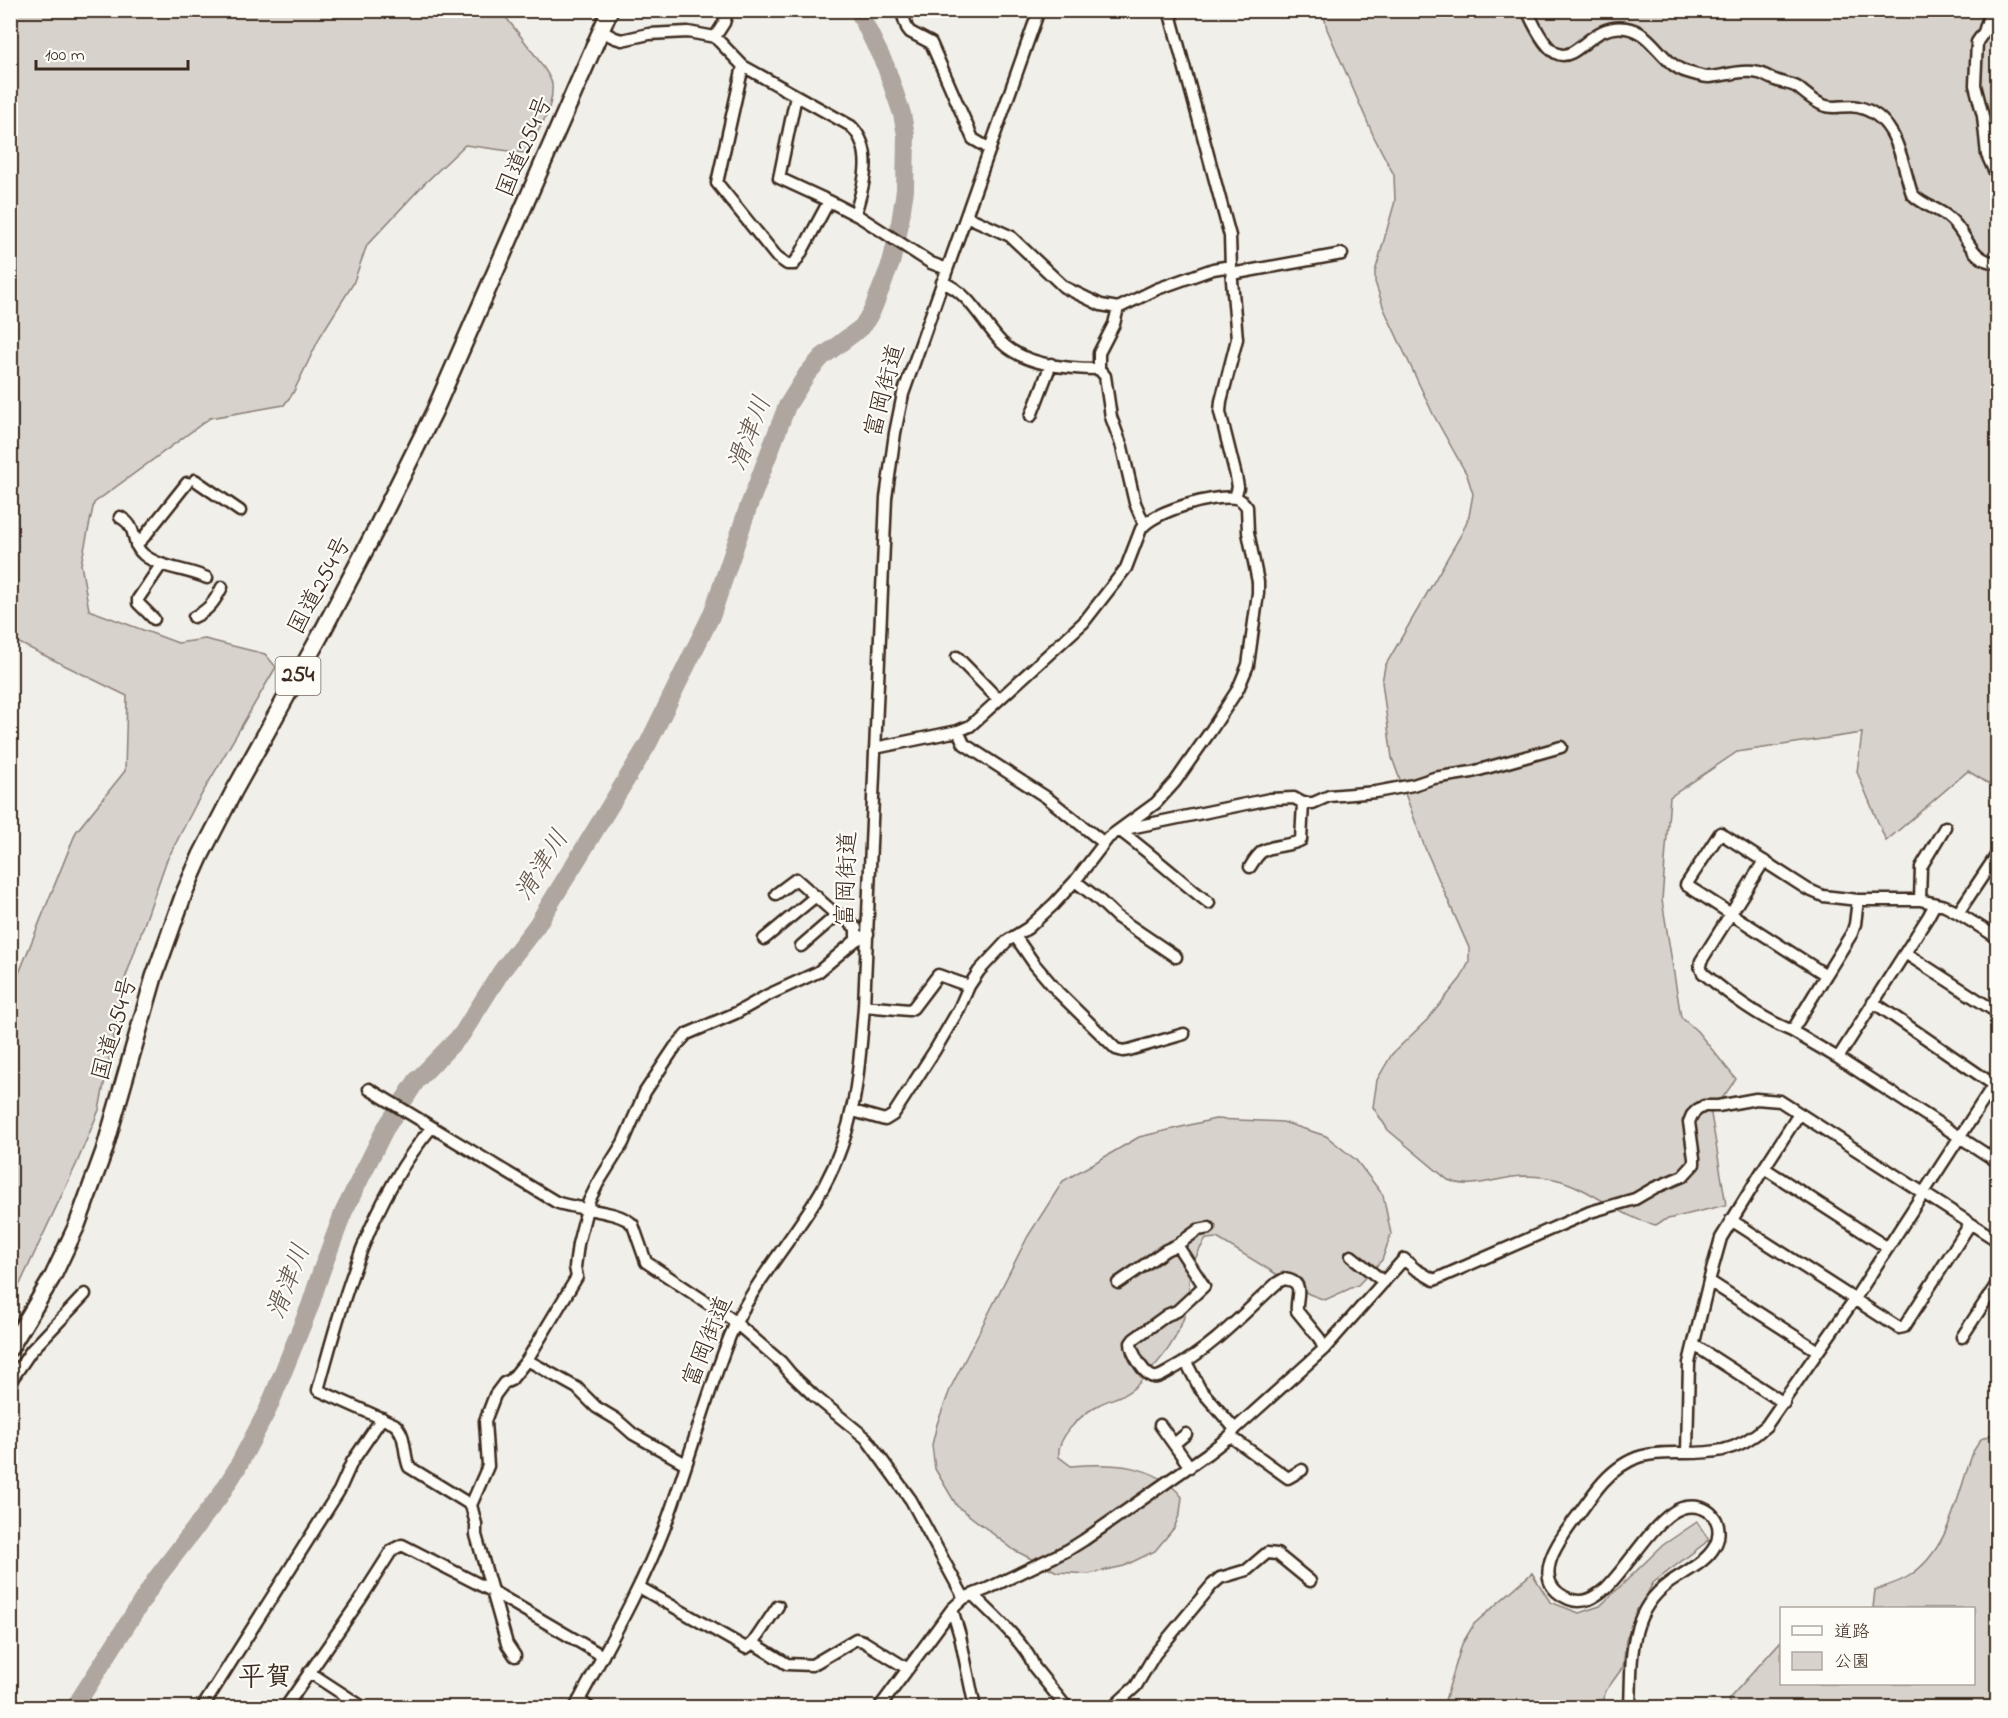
<svg xmlns="http://www.w3.org/2000/svg" width="2008" height="1718" viewBox="0 0 2008 1718" font-family="'Indie Flower','Klee One',sans-serif">
	<style>
		.green { fill: #d7d2cc; stroke: #897e75; stroke-width: 1.5 }
		.lines { fill: none; stroke-linecap: round; stroke-linejoin: round }
		.river { stroke: #aea69f; stroke-width: 18 }
		.minor-casing { stroke: #3b2a1e; stroke-width: 15 }
		.highway-casing { stroke: #3b2a1e; stroke-width: 20 }
		.minor { stroke: #fdfcf7; stroke-width: 10 }
		.highway { stroke: #fdfcf7; stroke-width: 15 }
		.labels { text-anchor: middle; dominant-baseline: central; stroke-width: 4.5; stroke-linejoin: round; paint-order: stroke }
		.shield { fill: #fdfcf7; stroke: #75695f; stroke-width: 1.5 }
		.shield-label { font-size: 22px; font-weight: bold; fill: #3b2a1e }
		.street-label { font-size: 24px; fill: #3b2a1e; stroke: #fdfcf7 }
		.water-label { font-size: 26px; font-style: italic; fill: #63554b; stroke: #fdfcf7 }
		.quarter-label { font-size: 27px; font-weight: bold; fill: #3b2a1e; stroke: #fdfcf7 }
	</style>
	<rect width="100%" height="100%" fill="#f1efea"/>
	<filter id="ink" filterUnits="userSpaceOnUse"><feTurbulence type="fractalNoise" baseFrequency=".0167" numOctaves="2"/><feDisplacementMap in="SourceGraphic" scale="12" xChannelSelector="R" yChannelSelector="G"/><feConvolveMatrix kernelMatrix="1 2 1 2 8 2 1 2 1" color-interpolation-filters="sRGB"/></filter>
	<g filter="url(#ink)">
		<path class="green" d="M 11,10 L 501,11 C 510,23 551,72 552,84 C 554,110 538,132 524,153 L 465,145 L 424,184 L 367,245 L 353,284 L 321,335 L 293,393 L 284,405 L 210,418 L 94,503 L 81,564 L 89,610 L 178,643 L 205,639 L 265,654 L 276,667 L 196,804 L 166,862 L 125,979 L 99,1110 L 76,1165 L 11,1303 L 11,993 L 76,832 L 125,771 L 127,696 L 15,641 L 11,625 Z
			M 1323,11 L 1997,11 L 1997,789 L 1968,771 L 1886,841 L 1857,772 L 1862,733 L 1737,752 L 1670,797 L 1662,900 L 1681,1017 L 1697,1031 L 1736,1079 L 1711,1114 L 1726,1205 L 1664,1220 L 1656,1225 C 1620,1218 1591,1187 1554,1179 C 1545,1177 1532,1176 1522,1176 C 1497,1177 1473,1191 1448,1180 L 1388,1130 L 1373,1107 L 1377,1080 L 1392,1054 L 1428,1019 L 1461,978 L 1469,962 L 1469,948 L 1425,848 L 1392,758 L 1382,682 L 1385,666 L 1462,533 L 1469,516 L 1473,494 L 1467,475 L 1433,414 L 1384,309 L 1375,282 L 1375,272 L 1395,201 L 1394,175 L 1374,137 L 1327,29 Z
			M 1215,1119 L 1283,1122 L 1326,1136 L 1356,1160 L 1383,1195 L 1391,1234 L 1382,1260 L 1358,1285 L 1325,1300 L 1309,1294 L 1217,1238 L 1206,1239 C 1198,1251 1191,1266 1189,1281 C 1188,1288 1190,1296 1188,1303 C 1180,1339 1162,1359 1138,1384 C 1127,1397 1109,1398 1095,1407 C 1079,1417 1056,1438 1059,1457 L 1071,1466 C 1110,1463 1156,1463 1182,1497 L 1180,1513 L 1174,1528 L 1155,1551 L 1124,1566 L 1089,1574 L 1057,1572 L 1014,1550 L 957,1506 L 935,1469 L 932,1445 L 937,1424 L 951,1387 L 1028,1236 L 1063,1181 L 1139,1137 Z
			M 1997,1432 L 1998,1697 L 1993,1707 L 1731,1707 L 1728,1700 L 1781,1641 L 1782,1684 L 1974,1684 L 1974,1608 L 1873,1608 L 1875,1590 C 1886,1586 1900,1582 1909,1576 C 1951,1549 1957,1493 1974,1450 L 1981,1439 Z
			M 1697,1522 L 1709,1540 L 1653,1583 L 1634,1619 L 1626,1640 L 1623,1667 L 1605,1692 L 1603,1707 L 1443,1707 L 1462,1644 L 1474,1624 L 1532,1573 L 1550,1602 L 1579,1613 L 1600,1606 L 1663,1545 Z"/>
		<g class="lines">
			<path class="river" d="M 74,1708 L 156,1579 L 219,1497 L 236,1470 L 268,1409 L 310,1306 L 321,1272 L 344,1211 L 385,1129 L 417,1080 L 462,1034 L 501,972 L 537,925 L 648,744 L 712,614 L 748,508 L 787,406 L 807,374 L 822,357 L 862,327 L 872,311 L 891,263 L 899,229 L 905,190 L 906,135 L 902,114 L 886,67 L 858,10"/>
			<defs>
				<path id="minor" d="M 901,10 L 907,28 L 910,32 L 931,43 L 973,139 L 990,149
					M 1169,10 L 1230,236 L 1231,269 L 1237,339 L 1221,401 L 1220,412 L 1236,476 L 1238,487 L 1235,498
					M 1527,10 C 1569,104 1577,20 1626,28 C 1653,32 1662,65 1687,72 C 1694,74 1702,77 1709,77 C 1726,76 1741,69 1759,73 C 1764,74 1769,78 1775,80 C 1782,83 1790,83 1797,87 C 1805,93 1813,101 1823,105 C 1833,110 1847,104 1858,107 C 1898,116 1901,161 1912,194 C 1922,205 1937,208 1948,217 C 1968,232 1969,262 1998,263
					M 1989,10 L 1989,16 L 1984,32 L 1977,42 L 1975,85 L 1983,116 L 1987,155 L 1998,179
					M 601,31 L 615,38 L 622,40 L 649,34 L 688,32 L 715,37 L 743,66 L 851,126 C 875,150 864,185 855,214
					M 715,37 L 724,23 L 728,10
					M 743,66 L 717,183 L 776,256 L 787,264 L 794,264 L 800,255 L 829,201 L 860,217 L 931,263 L 947,269
					M 796,96 L 779,178 L 829,201
					M 966,216 L 1010,236 L 1064,287 L 1101,305 L 1118,308 L 1157,289 L 1213,269 L 1225,267 L 1237,273 L 1342,254
					M 942,282 C 969,292 982,322 1001,342 C 1024,365 1068,369 1099,369
					M 1118,308 L 1114,324 L 1099,353 L 1099,369 L 1105,376 L 1111,417 L 1122,447 L 1135,503 L 1144,524
					M 1031,416 L 1051,364
					M 195,480 L 240,511
					M 120,517 C 140,528 129,543 144,555 C 160,568 188,569 207,578
					M 136,545 L 144,537 L 187,483
					M 194,617 C 209,610 215,601 222,587
					M 154,619 L 138,603 L 138,599 L 161,565
					M 957,657 L 998,699
					M 958,731 L 964,744 L 1046,797 L 1104,843
					M 1945,827 L 1921,867 L 1920,900 L 1945,906 L 1958,913 L 1998,938
					M 1125,829 L 1270,799 L 1294,798 L 1303,803 L 1313,803 L 1329,796 L 1376,792 L 1413,785 L 1434,778 L 1472,772 L 1561,747
					M 1119,830 C 1150,853 1178,879 1209,903
					M 1764,861 L 1701,961 L 1700,966 L 1703,973 C 1731,996 1758,1017 1792,1031 L 1826,975 L 1686,885 L 1720,833 L 1807,889 L 1823,896 L 1858,900 L 1920,900
					M 1250,867 C 1253,862 1258,854 1263,851 C 1272,845 1292,846 1301,840 L 1303,803
					M 1075,881 L 1098,899 L 1117,917 L 1176,957
					M 776,894 L 796,879 L 832,911 L 842,916 L 856,928 L 856,940
					M 1958,913 L 1998,853
					M 1015,936 L 1035,965 L 1058,992 L 1116,1049 L 1123,1051 L 1129,1050 L 1184,1034
					M 764,939 L 816,896
					M 801,946 L 838,914
					M 1905,953 L 1998,1013
					M 1826,975 L 1852,933 L 1855,924 L 1858,900
					M 1873,1002 L 1997,1087
					M 864,1006 L 909,1010 L 913,1008 L 938,975 L 969,986
					M 1792,1031 L 1838,1058 L 1998,1162
					M 1838,1058 L 1928,917 L 1935,904
					M 369,1089 L 556,1202 C 576,1210 621,1210 633,1225 L 646,1262 L 730,1318 L 781,1362 L 791,1374 L 813,1395 L 866,1438 L 911,1500 L 964,1598
					M 853,1111 L 885,1120 L 893,1115 L 935,1050 L 959,1009 L 969,986 L 979,971 L 1007,941 L 1028,928 L 1054,904 L 1075,881 L 1108,838 L 1156,803 L 1175,782 L 1212,729 L 1238,689 L 1248,665 L 1258,593 L 1258,582 L 1248,532 L 1247,507 C 1244,503 1241,499 1236,498 C 1215,494 1153,511 1141,529 L 1126,568 L 1084,622 L 970,726 L 958,731 L 875,748
					M 1799,1114 L 1764,1168 L 1888,1248
					M 432,1127 C 369,1201 343,1299 318,1390 L 394,1424 C 407,1434 403,1453 409,1467 L 471,1505
					M 1731,1220 L 1899,1328 L 1904,1327 L 1970,1224
					M 1177,1245 L 1204,1286 L 1177,1311 L 1167,1315 L 1134,1339 L 1131,1343 C 1131,1352 1146,1380 1157,1377 C 1162,1376 1169,1371 1173,1369 C 1212,1348 1244,1313 1277,1283 L 1284,1279 C 1307,1282 1295,1297 1297,1311 L 1319,1338 L 1324,1349
					M 1351,1256 L 1384,1282
					M 1709,1281 L 1818,1351
					M 1118,1283 L 1166,1250 L 1177,1245 L 1198,1230 L 1209,1228
					M 1962,1337 L 1998,1282
					M 1694,1345 L 1784,1403
					M 527,1360 L 577,1388 L 596,1407 L 616,1419 L 633,1434 L 686,1464
					M 1186,1362 L 1200,1389 L 1235,1429
					M 10,1382 L 31,1351 L 85,1294
					M 1160,1425 L 1190,1467
					M 1230,1436 L 1288,1478 L 1302,1470
					M 1174,1444 L 1186,1434
					M 1687,1452 L 1689,1363 L 1709,1281 L 1721,1238 L 1764,1168
					M 639,1587 L 746,1648 L 753,1643 L 778,1606
					M 973,1595 C 990,1612 1028,1646 1034,1667 L 1067,1708
					M 952,1609 L 960,1636 L 975,1708
					M 753,1643 L 787,1664 L 812,1665 L 856,1639 L 863,1641 L 908,1669
					M 603,1656 L 492,1591 L 476,1535 L 476,1524 L 471,1505 L 488,1466 L 485,1421 L 495,1395 L 504,1383 L 511,1380 L 527,1360 L 577,1277 L 575,1267 L 578,1244 L 589,1201 L 598,1183 L 623,1143 L 645,1092 L 675,1047 L 687,1034 L 736,1013 L 768,995 L 818,972 L 856,940 L 868,934
					M 309,1672 L 364,1708
					M 579,1700 L 590,1708
					M 202,1708 L 339,1491 L 352,1462 L 382,1418
					M 285,1708 L 360,1600 L 392,1550 L 402,1545 L 492,1591 L 507,1644 L 515,1656
					M 575,1708 C 606,1649 640,1591 664,1529 C 688,1465 705,1399 730,1336 C 753,1281 795,1238 824,1186 C 856,1127 859,1072 864,1006 L 886,498 L 895,433 L 903,394 L 1039,10
					M 879,1708 L 952,1609 L 964,1598 L 987,1589 L 1068,1550 L 1084,1540 L 1207,1454 L 1230,1436 L 1235,1429 L 1324,1349 L 1404,1259 L 1415,1269 L 1434,1280 L 1590,1212 L 1635,1199 L 1654,1188 L 1683,1176 L 1694,1164 L 1694,1158 L 1689,1122 L 1692,1115 L 1697,1110 L 1704,1106 L 1718,1106 L 1756,1099 L 1780,1101 L 1998,1241
					M 1112,1708 L 1136,1686 L 1155,1654 L 1212,1585 L 1220,1578 L 1247,1570 L 1267,1553 L 1277,1554 L 1310,1581
					M 1630,1708 C 1632,1661 1627,1613 1669,1583 C 1684,1572 1706,1563 1715,1546 C 1719,1539 1720,1528 1716,1520 C 1707,1504 1686,1503 1672,1513 C 1650,1528 1627,1567 1606,1588 C 1595,1597 1584,1605 1569,1599 C 1526,1581 1561,1538 1578,1515 C 1586,1504 1594,1492 1603,1482 C 1643,1438 1675,1460 1723,1450 C 1740,1446 1754,1437 1766,1426 L 1854,1300 L 1998,1078"/>
				<path id="highway" d="M 10,1348 L 53,1276 L 77,1225 L 104,1151 L 154,977 L 185,891 L 201,855 L 234,791 L 320,636 L 374,533 L 434,412 L 610,10"/>
			</defs>
			<use href="#minor" class="minor-casing"/>
			<use href="#highway" class="highway-casing"/>
			<use href="#minor" class="minor"/>
			<use href="#highway" class="highway"/>
		</g>
	</g>
	<g class="labels">
		<rect class="shield" x="275.5" y="657" width="45" height="38" rx="4.5"/>
		<g class="shield-label">
			<text x="298" y="676">254</text>
		</g>
		<g class="street-label">
			<text transform="translate(526 147) rotate(-67)">国道254号</text>
			<text transform="translate(886 391) rotate(-75)">富岡街道</text>
			<text transform="translate(321 586) rotate(-62)">国道254号</text>
			<text transform="translate(848 879) rotate(-88)">富岡街道</text>
			<text transform="translate(116 1029) rotate(-74)">国道254号</text>
			<text transform="translate(709 1342) rotate(-68)">富岡街道</text>
		</g>
		<g class="water-label">
			<text transform="translate(751 434) rotate(-69)">滑津川</text>
			<text transform="translate(543 866) rotate(-58)">滑津川</text>
			<text transform="translate(290 1282) rotate(-69)">滑津川</text>
		</g>
		<g class="quarter-label">
			<text x="265" y="1678">平賀</text>
		</g>
	</g>
	<rect width="2008" height="1718" fill="none" stroke="#fdfcf7" stroke-width="36"/>
	<rect x="18" y="18" width="1972" height="1682" fill="none" stroke="#3b2a1e" stroke-width="2" filter="url(#ink)"/>
	<rect x="1780" y="1607" width="195" height="78" fill="#fdfcf7" stroke="#afa8a0" stroke-width="1.5"/>
	<rect x="1792" y="1626" width="30" height="9" fill="#fdfcf7" stroke="#afa8a0" stroke-width="1.5"/>
	<text x="1834" y="1637" font-size="18" fill="#3b2a1e">道路</text>
	<rect x="1792" y="1652" width="30" height="18" fill="#d7d2cc" stroke="#afa8a0" stroke-width="1.5"/>
	<text x="1834" y="1667" font-size="18" fill="#3b2a1e">公園</text>
	<path d="M36 60v9h152v-9" fill="none" stroke="#3b2a1e" stroke-width="3"/>
	<text x="45" y="60" font-size="18" fill="#3b2a1e" stroke="#fdfcf7" stroke-width="4.5" paint-order="stroke">100 m</text>
</svg>
